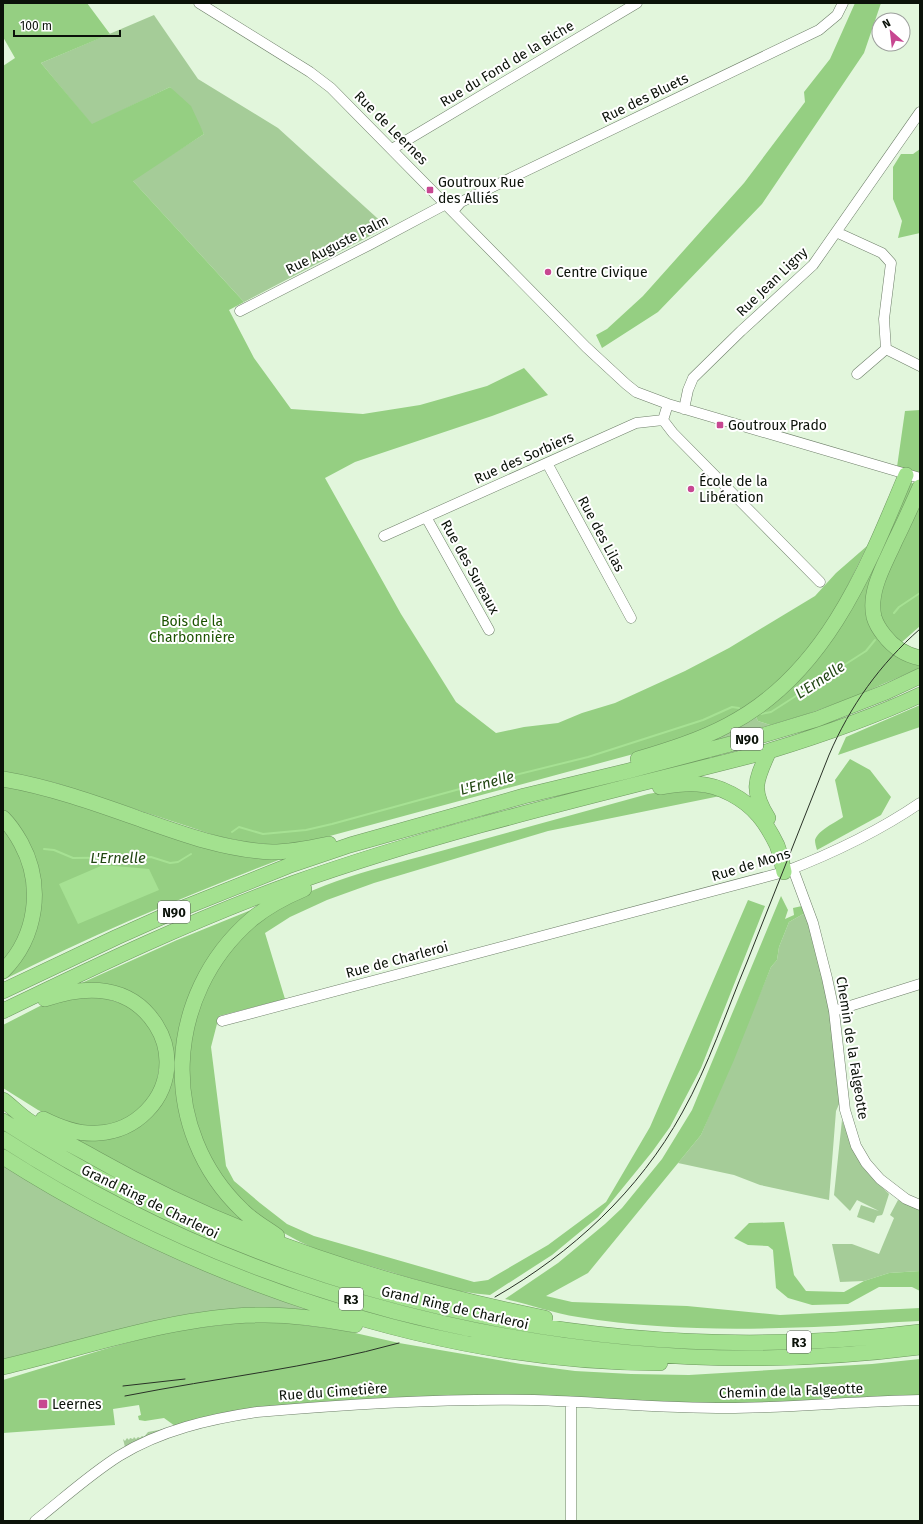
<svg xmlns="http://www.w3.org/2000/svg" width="923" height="1524" viewBox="0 0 923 1524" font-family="'Fira Sans',sans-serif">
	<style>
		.green { fill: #a5cc98 }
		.forest { fill: #95cf82 }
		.water { fill: #a6e193 }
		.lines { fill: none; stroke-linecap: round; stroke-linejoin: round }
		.stream { stroke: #a6e193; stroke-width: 2 }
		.minor-casing { stroke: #6e7f69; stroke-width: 11 }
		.highway-casing { stroke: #6e9960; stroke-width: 16 }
		.minor { stroke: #fff; stroke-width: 10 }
		.highway { stroke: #a3e18f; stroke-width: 15 }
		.tram { stroke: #293227; stroke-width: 1 }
		.poi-dot { fill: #c74791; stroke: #fff; stroke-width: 1.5 }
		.labels { text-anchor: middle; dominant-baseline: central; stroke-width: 4; stroke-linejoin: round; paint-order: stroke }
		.shield { fill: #fff; stroke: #545953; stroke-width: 1 }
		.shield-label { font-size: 13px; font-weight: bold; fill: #0b1209 }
		.street-label { font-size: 14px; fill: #0b1209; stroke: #fff }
		.poi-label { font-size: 14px; fill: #0b1209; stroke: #fff; text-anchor: start }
		.park-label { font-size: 14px; fill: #1c5300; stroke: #fff }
		.water-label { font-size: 15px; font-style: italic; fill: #214612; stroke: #fff }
	</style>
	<rect width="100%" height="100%" fill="#e2f6dc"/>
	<path class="green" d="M 154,15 L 198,79 L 278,128 L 387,227 L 244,302 L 132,180 L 204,134 L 199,125 L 170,87 L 92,125 L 41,63 Z
		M 754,713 L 758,721 L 770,725 L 692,747 Z
		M 805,913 C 819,956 828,1000 835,1044 C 837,1063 838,1083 840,1102 L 836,1111 L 829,1200 L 760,1185 L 734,1175 L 678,1163 L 701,1135 L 771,967 L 777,960 L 779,947 L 789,922 Z
		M 842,1120 L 849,1138 L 873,1178 L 889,1194 L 883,1213 L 882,1215 L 877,1216 L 874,1223 L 857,1217 L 861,1205 L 879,1211 L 857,1200 L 850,1211 L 834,1195 Z
		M 3,1165 L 328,1314 L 295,1311 L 3,1362 Z
		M 898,1200 L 920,1210 L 920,1271 L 889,1273 L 864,1281 L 840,1282 L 832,1244 L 852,1244 L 879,1254 L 894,1218 L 890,1215 Z
		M 164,1429 L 125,1447 L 123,1439 L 125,1441 L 127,1438 L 129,1440 L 130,1438 L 133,1439 L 134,1437 L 136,1439 L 138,1437 L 140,1438 L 142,1436 L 144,1437 L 148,1432 Z"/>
	<path class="forest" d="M 3,3 L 87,3 L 110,34 L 41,63 L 92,124 L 170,87 L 191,106 L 204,134 L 133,181 L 244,302 L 229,310 L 254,358 L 291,409 L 363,414 L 420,405 L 487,386 L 524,368 L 548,395 L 492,416 L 355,462 L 325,478 L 401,614 L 456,702 L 496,733 L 524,727 L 558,723 L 582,713 L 615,703 L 685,671 L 729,648 L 815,596 L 836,573 L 867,546 C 857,566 848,586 837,606 C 811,656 767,697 718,723 C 694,736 666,743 641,752 L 315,840 L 281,845 L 251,843 L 217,836 L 56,783 L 3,772 L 3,66 L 15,58 L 3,37 Z
		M 855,3 L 881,3 L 864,53 L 762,204 L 658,312 L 602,348 L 596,335 L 607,329 L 643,296 L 744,183 L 805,102 L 804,92 L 830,59 Z
		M 920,149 L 920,233 L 898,238 L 902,221 L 893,199 L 893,167 L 901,154 L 913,154 Z
		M 920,410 L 920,473 L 897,467 L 905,411 Z
		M 910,482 L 914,484 L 870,612 L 920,661 L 920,668 L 851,698 L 807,714 L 770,725 L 758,721 L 754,713 L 796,679 Z
		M 920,500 L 920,626 L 902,642 L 894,637 L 882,621 L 879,607 L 883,583 Z
		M 920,705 L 920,727 L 838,755 L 846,737 Z
		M 850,759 L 870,770 L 891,797 L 881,815 L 817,850 C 816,847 815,843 815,840 C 818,830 835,823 843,817 L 835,780 Z
		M 3,782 L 289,856 C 192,893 96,933 3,980 L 3,977 L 38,891 L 3,812 Z
		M 677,789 L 725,795 L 548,831 L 374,883 L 327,900 L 290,917 L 265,933 L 285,999 L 219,1016 L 211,1047 L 226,1166 L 234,1181 L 260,1203 L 287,1224 L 314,1236 L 474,1282 L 488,1280 L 548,1245 L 606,1202 L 650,1127 L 748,900 L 765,906 L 701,1068 L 670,1127 L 652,1152 L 612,1201 L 598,1217 L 552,1255 L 490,1295 C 480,1294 470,1293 460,1291 C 431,1285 402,1275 374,1267 C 351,1260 328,1255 307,1245 C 262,1225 222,1188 203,1142 C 199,1135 198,1126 196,1118 C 188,1088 187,1074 191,1044 C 192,1036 193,1027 195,1019 C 203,983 234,940 264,918 C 311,882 384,867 441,851 C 510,832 579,813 648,794 Z
		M 3,827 L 7,832 L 24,865 L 28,883 L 27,904 L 24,923 L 16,943 L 3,961 Z
		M 781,896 L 788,910 L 785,919 L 794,915 L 793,908 L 802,906 L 805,913 L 789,922 L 779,947 L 777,960 L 771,967 L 734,1060 L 701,1135 L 588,1273 L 546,1296 L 572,1302 L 687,1306 L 780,1315 L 920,1308 L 920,1321 C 885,1322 849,1326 814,1327 C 735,1330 656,1330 578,1317 C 553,1313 529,1304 505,1299 L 558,1263 L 605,1224 L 622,1208 L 662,1159 L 692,1110 Z
		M 266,904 L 239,925 L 186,1012 L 187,1129 L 258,1228 L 169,1190 L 62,1132 L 108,1136 L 166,1089 L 156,1015 L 75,986 L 177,940 Z
		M 97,996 L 129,1006 L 153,1029 L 161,1056 L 156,1086 L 149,1101 L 135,1115 L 117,1124 L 98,1127 L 76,1125 L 57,1119 L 38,1110 L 3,1088 L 3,1025 L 40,1006 L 66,999 Z
		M 784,1222 L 794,1275 L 806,1291 L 844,1292 L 864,1281 L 889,1273 L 920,1271 L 920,1291 L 912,1287 L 879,1287 L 848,1304 L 812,1305 L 788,1298 L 776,1288 L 773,1250 L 768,1246 L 748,1245 L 734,1238 L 749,1223 Z
		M 265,1320 L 342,1330 L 399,1343 L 521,1364 L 575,1371 L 631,1374 L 689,1375 L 872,1364 L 920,1359 L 920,1396 L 709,1405 L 424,1397 L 175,1426 L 164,1418 L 145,1421 L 139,1420 L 138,1416 L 141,1415 L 139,1405 L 113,1409 L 115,1425 L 3,1433 L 3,1380 L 105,1349 L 170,1331 Z"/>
	<path class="water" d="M 103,865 L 149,869 L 159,890 L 78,924 L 59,884 Z"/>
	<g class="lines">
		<path class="stream" d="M 894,613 L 899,607 L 920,593
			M 761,714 L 771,712 L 866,651 L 875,640
			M 232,832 L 239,827 L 263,834 L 306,830 L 332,824 L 467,787 L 588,757 L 703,720 L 732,707 L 739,708
			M 44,849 L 54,850 L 73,858 L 151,857 L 170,863 L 178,862 L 191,854"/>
		<defs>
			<path id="minor" d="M 199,3 L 310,72 L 331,88 L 586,347 L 626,384 L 636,392 L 668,404 L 920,478
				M 392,149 L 637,3
				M 453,211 L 461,202 L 819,30 L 837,15 L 843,3
				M 836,232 L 882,253 L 891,263 L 884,319 L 886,349 L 920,366
				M 240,311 L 369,245 L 446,204
				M 857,374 L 886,349
				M 684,409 L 688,390 L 693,378 L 741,331 L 813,265 L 920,112
				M 663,420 L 673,433 L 820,582
				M 547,463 L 631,618
				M 426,517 L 489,630
				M 384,536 L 636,423 L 663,420 L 668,404
				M 793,869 L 813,923 L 827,978 L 834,1011 L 845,1110 L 856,1146 L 866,1163 L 880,1179 L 906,1199 L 920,1205
				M 834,1011 L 920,984
				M 222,1021 L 784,872 C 831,854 879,831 920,803
				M 571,1402 L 571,1521
				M 35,1521 C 63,1499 89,1475 119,1456 C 161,1430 210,1419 257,1412 C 349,1404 441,1398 534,1400 C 598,1402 662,1408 727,1408 C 791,1408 856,1401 920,1400"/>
			<path id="highway" d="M 920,487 C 912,505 904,523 895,541 C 885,564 868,591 874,617 C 876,624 880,630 884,635 C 893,647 906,655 920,658
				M 638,759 C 668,750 700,740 728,725 C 825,675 867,569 906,475
				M 3,779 C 50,787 95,803 140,819 C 182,834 226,850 272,852 C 291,852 310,848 329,844
				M 660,787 C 672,785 685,783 697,784 C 720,785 745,799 759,816 C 766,824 772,835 777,845 C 780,853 782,863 784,872
				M 3,818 C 10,825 16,834 21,843 C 44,885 37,937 3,971
				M 768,818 C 750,789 756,780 769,751
				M 3,991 L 117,937 L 173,912 L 288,866 L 350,845 L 524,796 L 628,771 L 757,737 L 817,719 L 886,692 L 920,676
				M 3,1011 C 98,965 194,919 294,883 C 449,828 610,792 769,751 C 821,735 871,718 920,695
				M 3,1100 C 11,1106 18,1113 26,1119 C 48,1134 72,1145 95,1158 C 232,1236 390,1287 545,1318
				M 43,1119 C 59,1127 80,1135 98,1133 C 136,1131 167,1100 167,1062 C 167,1048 163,1036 156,1025 C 130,984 86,985 45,999
				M 3,1121 C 275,1297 598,1372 920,1332
				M 3,1139 C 271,1312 603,1388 920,1347
				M 3,1157 C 191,1277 435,1363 660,1363
				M 277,1236 C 266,1228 253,1221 243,1211 C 158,1131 163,995 252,919 C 268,906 285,897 304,889
				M 3,1367 C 84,1348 174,1316 258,1315 C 290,1314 323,1319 355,1325"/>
		</defs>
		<use href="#minor" class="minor-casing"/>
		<use href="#highway" class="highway-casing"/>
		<use href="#minor" class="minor"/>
		<use href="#highway" class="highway"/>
		<path class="tram" d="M 495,1297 C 572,1253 639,1191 682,1113 C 709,1065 726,1012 747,962 C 774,893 802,824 829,755 C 850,706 880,664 920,629
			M 123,1386 L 185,1379
			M 125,1396 C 216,1378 309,1368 399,1343"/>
	</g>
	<g class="poi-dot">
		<rect x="426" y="186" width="8" height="8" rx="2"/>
		<circle cx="548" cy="272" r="4"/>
		<rect x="716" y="421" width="8" height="8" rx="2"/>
		<circle cx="691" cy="489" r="4"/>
		<rect x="38" y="1399" width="10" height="10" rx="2"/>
	</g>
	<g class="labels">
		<g class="shield">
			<rect x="731" y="728" width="32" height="22" rx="3"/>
			<rect x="158" y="901" width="32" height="22" rx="3"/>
			<rect x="339" y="1288" width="24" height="22" rx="3"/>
			<rect x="787" y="1331" width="24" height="22" rx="3"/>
		</g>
		<g class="shield-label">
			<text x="747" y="739">N90</text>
			<text x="174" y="912">N90</text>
			<text x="351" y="1299">R3</text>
			<text x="799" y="1342">R3</text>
		</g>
		<g class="street-label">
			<text transform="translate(507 64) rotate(-31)">Rue du Fond de la Biche</text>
			<text transform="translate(645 98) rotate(-26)">Rue des Bluets</text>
			<text transform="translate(391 128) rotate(45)">Rue de Leernes</text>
			<text transform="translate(337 245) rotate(-27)">Rue Auguste Palm</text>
			<text transform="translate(772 282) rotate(-44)">Rue Jean Ligny</text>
			<text transform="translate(524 458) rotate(-24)">Rue des Sorbiers</text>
			<text transform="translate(601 534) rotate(62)">Rue des Lilas</text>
			<text transform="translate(470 567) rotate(61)">Rue des Sureaux</text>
			<text transform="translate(751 865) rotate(-17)">Rue de Mons</text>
			<text transform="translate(397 960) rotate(-15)">Rue de Charleroi</text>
			<text transform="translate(852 1048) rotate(81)">Chemin de la Falgeotte</text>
			<text transform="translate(150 1202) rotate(26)">Grand Ring de Charleroi</text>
			<text transform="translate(455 1308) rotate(13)">Grand Ring de Charleroi</text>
			<text transform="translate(791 1391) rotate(-2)">Chemin de la Falgeotte</text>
			<text transform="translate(333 1392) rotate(-4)">Rue du Cimetière</text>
		</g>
		<g class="poi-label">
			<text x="438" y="182">Goutroux Rue<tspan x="438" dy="16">des Alliés</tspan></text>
			<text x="556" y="272">Centre Civique</text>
			<text x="728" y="425">Goutroux Prado</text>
			<text x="699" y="481">École de la<tspan x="699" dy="16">Libération</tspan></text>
			<text x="52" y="1404">Leernes</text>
		</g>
		<g class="park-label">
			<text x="192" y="621">Bois de la<tspan x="192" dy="16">Charbonnière</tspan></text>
		</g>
		<g class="water-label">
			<text transform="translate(820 680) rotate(-33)">L'Ernelle</text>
			<text transform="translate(487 783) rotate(-15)">L'Ernelle</text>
			<text x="118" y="858">L'Ernelle</text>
		</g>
	</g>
	<rect width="923" height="1524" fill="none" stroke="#0b1209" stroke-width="8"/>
	<g transform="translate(891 32) rotate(332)"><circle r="19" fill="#ffffff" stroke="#9da09d"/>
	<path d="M0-3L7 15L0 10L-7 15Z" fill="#c74791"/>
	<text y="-6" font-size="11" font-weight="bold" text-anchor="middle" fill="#0b1209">N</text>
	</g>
	<path d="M14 30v6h106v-6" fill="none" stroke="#0b1209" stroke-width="2"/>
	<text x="20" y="30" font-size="12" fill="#0b1209" stroke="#ffffff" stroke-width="3" paint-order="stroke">100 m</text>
</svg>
